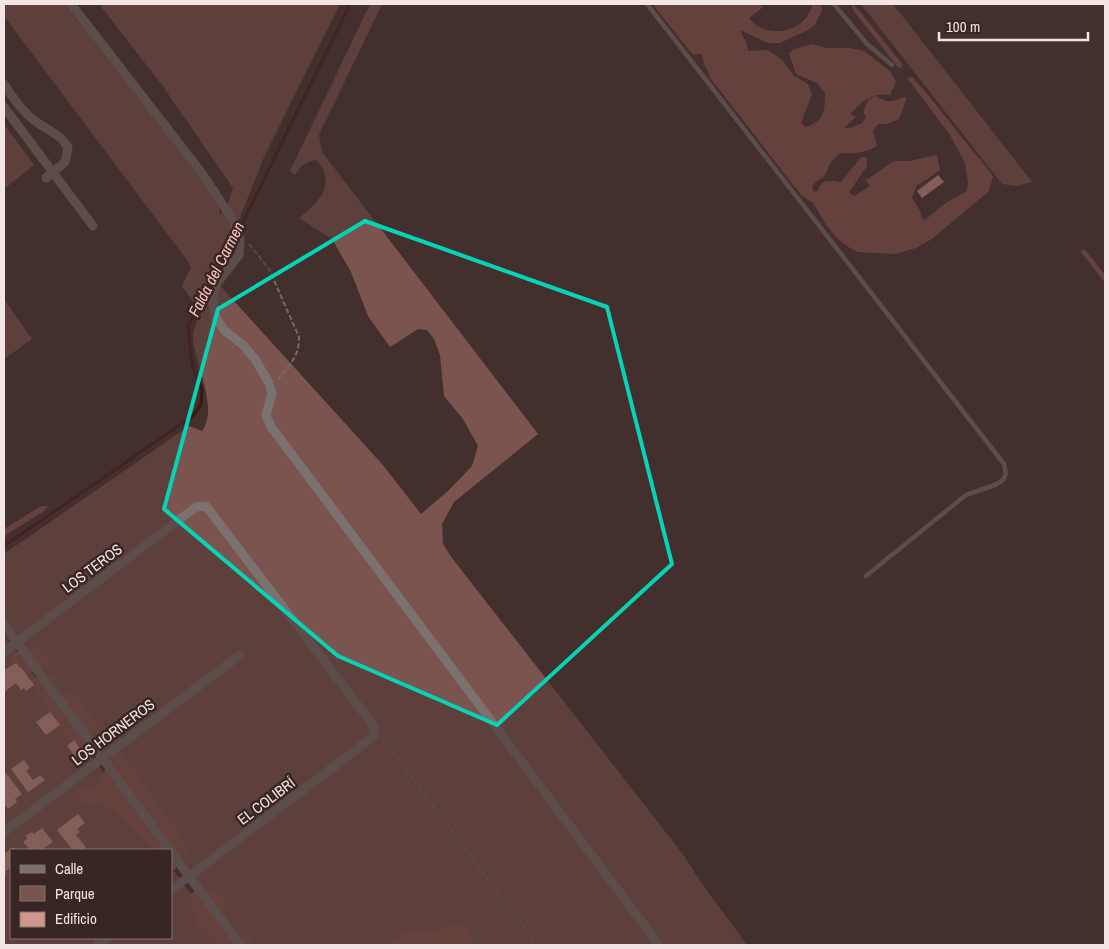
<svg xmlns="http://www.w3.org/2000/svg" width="1109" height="949" viewBox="0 0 1109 949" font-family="'Archivo Narrow',sans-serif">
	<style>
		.green { fill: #7c544f }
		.forest { fill: #8c5751 }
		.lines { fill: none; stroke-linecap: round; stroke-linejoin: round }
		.stream { stroke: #411411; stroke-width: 3 }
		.building { fill: #d1978f }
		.path { stroke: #7a6967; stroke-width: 2; stroke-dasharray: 5 2.5; stroke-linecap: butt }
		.service { stroke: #7b716f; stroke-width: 4.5 }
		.minor { stroke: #7b716f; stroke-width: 9 }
		.marked { fill: none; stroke: #05d5b6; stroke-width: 4; stroke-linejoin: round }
		.labels { text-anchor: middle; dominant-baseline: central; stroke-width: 5; stroke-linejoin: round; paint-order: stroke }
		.street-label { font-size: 15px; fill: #f2e5e3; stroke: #392624 }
		.water-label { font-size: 16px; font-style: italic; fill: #fac5be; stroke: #392624 }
	</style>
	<rect width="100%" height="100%" fill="#43302d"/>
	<path class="green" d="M 4,4 L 65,4 L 191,165 L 219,206 L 220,215 L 228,204 L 233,188 L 162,85 L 99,4 L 340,4 L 264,157 L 215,280 L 382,464 L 421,514 L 449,490 L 472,466 L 478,446 L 463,419 L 444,396 L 440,355 L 434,339 L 427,330 L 418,329 L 390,347 L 368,316 L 351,272 L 332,239 L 299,218 C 319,202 338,184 316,160 C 305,162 300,166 295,175 L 290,171 L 370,4 L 382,4 L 319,135 L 322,152 L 538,434 L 454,502 L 442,524 L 443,544 L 452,558 L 685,857 L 698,878 L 747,945 L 240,945 L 4,625 L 4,554 L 189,426 L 202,431 C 219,408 195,365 193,338 C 192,330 198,320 201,313 L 182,286 L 191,267 L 187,260 L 4,16 Z
		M 861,4 L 893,4 L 1032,182 L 1017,186 L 1002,184 Z
		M 4,124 L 34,165 L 4,189 Z
		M 4,299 L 32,339 L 4,359 Z
		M 4,634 L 159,850 L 11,850 L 11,938 L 171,938 L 171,867 L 228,945 L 4,945 Z"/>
	<path class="forest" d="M 655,4 L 763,4 L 762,8 L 749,18 C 762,37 796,35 808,15 C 810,11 812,9 812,4 L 820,4 L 822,10 L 815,25 L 808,30 L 780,43 L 768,43 L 740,30 L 747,45 L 748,51 L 768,50 L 782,60 L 794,76 L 808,84 L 812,94 L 801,123 L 806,127 C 824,121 825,111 825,93 L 817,83 L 796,74 L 789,53 L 794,49 L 813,44 L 825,48 L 850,48 L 864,51 L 890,71 L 896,82 L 890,95 C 871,93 863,100 850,114 L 856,117 L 845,127 L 848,129 L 862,123 L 866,117 L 863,112 L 869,99 L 876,96 C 886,103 892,103 903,97 L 907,98 L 899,119 L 887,124 L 878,124 L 873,131 L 877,146 C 865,153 854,154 840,153 L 831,162 L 824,177 L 817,181 L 812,186 L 814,192 L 818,191 C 821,178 830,181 841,182 L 861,157 L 867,158 L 867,166 L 849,192 L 854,196 L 870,186 L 866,180 L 894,161 L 909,161 L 937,155 L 940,170 L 926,180 L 917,185 L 912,198 L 920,211 L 922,218 L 925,220 L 944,204 L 967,191 L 968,182 L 965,163 L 950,135 L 908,79 L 909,77 L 912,77 L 924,90 L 993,176 L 989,191 L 932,239 L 916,248 L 895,254 L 858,252 L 850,248 L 839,240 L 827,226 L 813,203 L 801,195 L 711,79 L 703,61 L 702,54 L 693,55 L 654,6 Z
		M 851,4 L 853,4 L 857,8 L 903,65 L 901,68 L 897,66 L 853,10 Z
		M 1083,249 L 1087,252 L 1105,275 L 1105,283 L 1081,252 Z
		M 41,506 L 49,506 L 43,512 L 4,536 L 4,529 Z
		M 36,646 L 51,666 L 20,675 L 12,670 L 8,664 L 9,657 L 11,654 Z
		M 55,675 L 60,677 L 60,680 L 50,682 L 59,694 L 71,692 L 77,697 L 108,738 L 105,744 L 78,749 L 53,718 L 41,698 L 30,684 L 33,677 Z
		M 113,754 L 122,754 L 171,822 L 189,853 L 182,860 L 175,870 L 171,870 L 171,850 L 154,850 L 110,807 L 101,804 L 91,807 L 82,802 L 77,793 L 82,789 L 94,789 L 100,781 Z
		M 206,889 L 216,892 L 226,904 L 222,912 L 215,917 L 230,938 L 248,935 L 257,945 L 219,945 L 215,938 L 198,925 L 189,895 L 193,892 Z
		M 457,923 L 467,925 L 476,945 L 383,945 L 410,930 L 432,931 L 448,928 Z"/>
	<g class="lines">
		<path class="stream" d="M 239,230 L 350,4
			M 4,546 L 193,416 L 201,404 L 202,389 L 192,365 L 188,326 L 236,235"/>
	</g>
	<path class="building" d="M 938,175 L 944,182 L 922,198 L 917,191 Z
		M 16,663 L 20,668 L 21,667 L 34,685 L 26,691 L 24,688 L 21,690 L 16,683 L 4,692 L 4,670 Z
		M 50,712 L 60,725 L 46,735 L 36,722 Z
		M 74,740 L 83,753 L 76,758 L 67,746 Z
		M 24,760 L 30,768 L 26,771 L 33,780 L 40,775 L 45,780 L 28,792 L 11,769 Z
		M 6,773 L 22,794 L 15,799 L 17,802 L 8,809 L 6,806 L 4,808 L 4,774 Z
		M 78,814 L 85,823 L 77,829 L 80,832 L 76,835 L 86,847 L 82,850 L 73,850 L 57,830 Z
		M 42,828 L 53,842 L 41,850 L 30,850 L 23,842 L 27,839 L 26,835 L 32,832 L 34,834 Z
		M 14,847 L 16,850 L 11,850 L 11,867 L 5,872 L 7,874 L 4,876 L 4,854 Z"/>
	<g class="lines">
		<path class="path" d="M 249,244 L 269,269 L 299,337 C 299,359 289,364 277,381
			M 383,739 L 537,945"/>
		<path class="service" d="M 647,4 L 1004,464 L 1006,474 L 1003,480 L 995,485 L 966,495 L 956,503 L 866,576
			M 834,4 L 867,44 L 892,65"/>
		<path class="minor" d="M 71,4 L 201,172 L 231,217 L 240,239 L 239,255 L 215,286 L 213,302 L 216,318 L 224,330 L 243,345 L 255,359 L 269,383 L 272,394 L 266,415 L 272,428 L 659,945
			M 4,84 C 13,98 23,113 38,123 C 49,131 62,135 68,148 L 65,162 L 46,178
			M 4,107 L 93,226
			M 4,625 L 170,850
			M 4,652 L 196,507 L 206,506 L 373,725 L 375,732 L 373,737 L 171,890
			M 4,832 L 240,655
			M 171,852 L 240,945
			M 97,945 L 107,938"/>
	</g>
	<path d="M0 0H1109V949H0ZM 365,221 L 607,307 L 672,564 L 497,725 L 338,656 L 164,509 L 218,309 Z" fill="#43302d" fill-opacity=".55" fill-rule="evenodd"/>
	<path class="marked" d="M 365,221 L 607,307 L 672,564 L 497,725 L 338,656 L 164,509 L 218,309 Z"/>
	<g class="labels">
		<g class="street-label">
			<text transform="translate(92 568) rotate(-37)">LOS TEROS</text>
			<text transform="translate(113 732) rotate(-37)">LOS HORNEROS</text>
			<text transform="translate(266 801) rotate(-37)">EL COLIBRÍ</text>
		</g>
		<g class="water-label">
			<text transform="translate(216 269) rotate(-63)">Falda del Carmen</text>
		</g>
	</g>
	<rect width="1109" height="949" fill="none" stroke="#f2e5e3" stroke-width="10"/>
	<rect x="10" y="849" width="162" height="90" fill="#392624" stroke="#837270"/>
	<rect x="20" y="865" width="25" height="8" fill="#7b716f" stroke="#837270"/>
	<text x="55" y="874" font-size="15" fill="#f2e5e3">Calle</text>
	<rect x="20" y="886" width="25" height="15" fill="#7c544f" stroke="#837270"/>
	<text x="55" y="899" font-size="15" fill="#f2e5e3">Parque</text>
	<rect x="20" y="912" width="25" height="15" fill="#d1978f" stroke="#837270"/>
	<text x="55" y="924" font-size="15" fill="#f2e5e3">Edificio</text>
	<path d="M939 32v8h149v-8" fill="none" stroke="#f2e5e3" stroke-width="2.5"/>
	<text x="946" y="32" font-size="15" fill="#f2e5e3" stroke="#392624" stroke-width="4" paint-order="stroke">100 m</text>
</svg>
